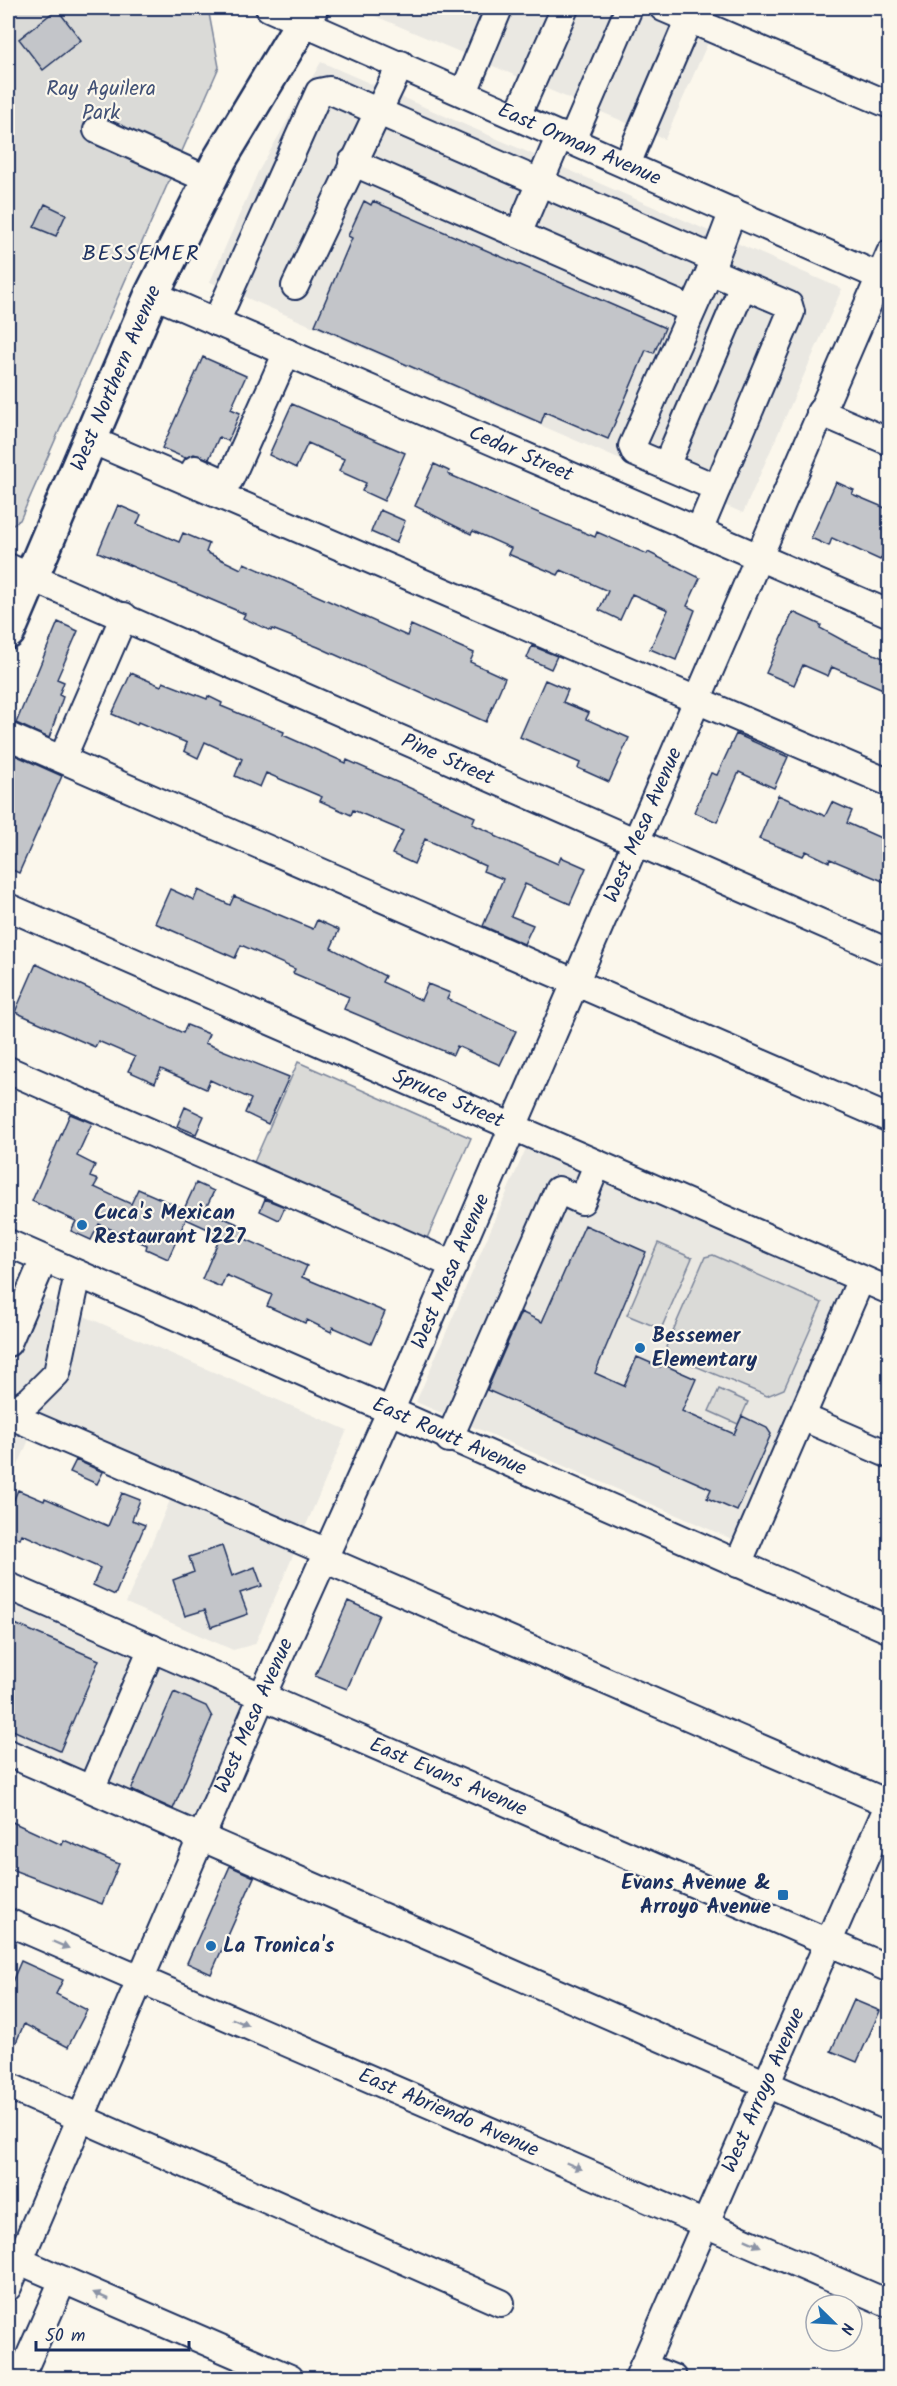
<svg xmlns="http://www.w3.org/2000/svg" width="897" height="2386" viewBox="0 0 897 2386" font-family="Kalam,sans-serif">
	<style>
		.built { fill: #eae8e2 }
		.green { fill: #dadad7; stroke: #7a849a; stroke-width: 1.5 }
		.building { fill: #c3c5c9; stroke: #1b2f5e; stroke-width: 1.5 }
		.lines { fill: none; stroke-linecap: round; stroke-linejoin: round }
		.minor-casing { stroke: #1b2f5e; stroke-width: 30 }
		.major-casing { stroke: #1b2f5e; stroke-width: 38 }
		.minor { stroke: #fbf7ec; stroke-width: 26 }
		.major { stroke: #fbf7ec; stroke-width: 33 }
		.oneway { fill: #8b93a5 }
		.poi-dot { fill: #1f6fb2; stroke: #fbf7ec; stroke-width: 2 }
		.labels { text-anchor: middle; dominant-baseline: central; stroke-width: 4.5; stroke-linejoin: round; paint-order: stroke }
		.park-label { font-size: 21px; fill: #415176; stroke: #fbf7ec }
		.street-label { font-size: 21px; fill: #1b2f5e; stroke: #fbf7ec }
		.poi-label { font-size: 21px; font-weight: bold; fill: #1b2f5e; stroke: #fbf7ec; text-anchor: start }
		.neighbourhood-label { font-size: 22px; letter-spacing: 1.5px; fill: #1b2f5e; stroke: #fbf7ec }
	</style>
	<rect width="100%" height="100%" fill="#fbf7ec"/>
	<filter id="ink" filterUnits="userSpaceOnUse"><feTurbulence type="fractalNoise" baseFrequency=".0167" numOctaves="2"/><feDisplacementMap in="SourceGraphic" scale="12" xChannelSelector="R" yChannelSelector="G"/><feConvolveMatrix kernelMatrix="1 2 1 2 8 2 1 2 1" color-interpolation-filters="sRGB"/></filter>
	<g filter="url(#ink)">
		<path class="built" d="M 364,8 L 690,8 L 718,20 L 665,139 L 368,13 Z
			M 321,62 L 842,289 L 743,513 L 210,282 L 258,172 Z
			M 527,1146 L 865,1295 L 755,1549 L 416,1402 Z
			M 8,1283 L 347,1430 L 255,1644 L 233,1650 L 126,1603 L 177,1484 L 36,1423 L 8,1489 Z
			M 23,1592 L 262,1696 L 201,1837 L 8,1747 L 8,1628 Z"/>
		<path class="green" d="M 8,8 L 208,8 L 219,67 L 20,520 L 8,527 Z
			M 298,1062 L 471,1138 L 424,1245 L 251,1169 Z
			M 658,1243 L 692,1258 L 661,1329 L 627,1315 Z
			M 713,1255 L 822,1303 L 784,1389 L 767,1396 L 671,1356 L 666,1347 L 705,1257 Z
			M 719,1389 L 748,1402 L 738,1424 L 709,1411 Z"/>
		<path class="building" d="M 57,9 L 81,40 L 43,70 L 19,39 Z
			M 364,201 L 371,205 L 373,201 L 665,328 L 654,353 L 646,350 L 608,439 L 545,412 L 541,423 L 315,325 L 352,238 L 348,236 Z
			M 45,204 L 66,214 L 56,236 L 34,227 Z
			M 203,357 L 246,376 L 231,409 L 240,413 L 228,441 L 219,437 L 209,459 L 194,454 L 185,458 L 162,448 Z
			M 292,404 L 405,453 L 384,501 L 362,491 L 366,483 L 339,471 L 344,459 L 308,443 L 296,468 L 269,455 Z
			M 434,464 L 449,471 L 448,474 L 499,496 L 595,537 L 597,532 L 647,554 L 648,552 L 700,578 L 687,606 L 695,610 L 676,660 L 650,649 L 668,610 L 632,594 L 620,620 L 599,610 L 608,591 L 561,570 L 558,575 L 508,554 L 511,548 L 473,531 L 471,534 L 415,506 Z
			M 836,482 L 854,490 L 852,494 L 890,510 L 890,540 L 880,560 L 832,538 L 829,546 L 811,538 Z
			M 118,505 L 141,515 L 137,524 L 179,542 L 183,533 L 209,544 L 206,552 L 241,569 L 244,563 L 407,636 L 411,625 L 474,653 L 470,662 L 505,678 L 486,722 L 318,647 L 272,629 L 271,631 L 243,618 L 245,614 L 98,552 Z
			M 380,510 L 405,521 L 396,543 L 371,532 Z
			M 793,612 L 821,625 L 820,628 L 844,641 L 890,661 L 890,692 L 832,667 L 828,676 L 803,665 L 794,685 L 766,673 Z
			M 58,622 L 78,631 L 57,679 L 64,682 L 59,695 L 63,697 L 49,738 L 16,723 Z
			M 532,646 L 557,656 L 551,669 L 527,658 Z
			M 131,673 L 161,686 L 163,682 L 207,699 L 208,696 L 222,703 L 221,706 L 284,732 L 283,735 L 346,763 L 347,760 L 475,817 L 472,824 L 495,834 L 495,836 L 558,864 L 561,857 L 586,868 L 570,904 L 525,884 L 511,916 L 533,925 L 524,944 L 483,926 L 503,879 L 483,871 L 485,866 L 425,839 L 414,864 L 392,854 L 403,831 L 353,810 L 351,815 L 320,801 L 322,797 L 266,773 L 260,787 L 235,776 L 242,759 L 205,742 L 198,758 L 184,751 L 187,743 L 138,722 L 137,725 L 112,714 Z
			M 545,680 L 568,690 L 563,702 L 589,713 L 586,719 L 629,738 L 609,782 L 578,768 L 580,763 L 520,737 Z
			M 736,734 L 788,757 L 774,788 L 739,772 L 717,822 L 694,812 L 711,773 L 717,775 Z
			M 8,752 L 62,776 L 19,873 L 8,868 Z
			M 778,795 L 825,816 L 832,802 L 852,811 L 847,823 L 890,842 L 890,884 L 830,859 L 829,862 L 806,851 L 803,856 L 759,839 Z
			M 170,889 L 194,900 L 198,890 L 230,905 L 234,896 L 313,929 L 317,920 L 339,930 L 331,948 L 385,976 L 382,982 L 421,1000 L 428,984 L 450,993 L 447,999 L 516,1031 L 500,1065 L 457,1046 L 453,1055 L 344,1009 L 349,997 L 293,973 L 295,969 L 241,945 L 235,958 L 155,923 Z
			M 36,964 L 183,1033 L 187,1025 L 209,1034 L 205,1043 L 289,1077 L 268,1124 L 245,1113 L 251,1099 L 210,1080 L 206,1089 L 161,1069 L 155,1083 L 128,1071 L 135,1057 L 98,1041 L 95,1047 L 15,1012 Z
			M 185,1107 L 204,1116 L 196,1134 L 177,1126 Z
			M 70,1114 L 92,1123 L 77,1156 L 95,1165 L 90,1177 L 98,1180 L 94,1187 L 131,1204 L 138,1189 L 184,1209 L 196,1183 L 214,1191 L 205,1210 L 247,1228 L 243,1238 L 307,1266 L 302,1277 L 385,1312 L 371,1344 L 333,1327 L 331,1332 L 307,1320 L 305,1323 L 267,1306 L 272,1295 L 226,1275 L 221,1287 L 202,1279 L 221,1235 L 186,1219 L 168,1259 L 146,1249 L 147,1245 L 99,1224 L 91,1240 L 71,1231 L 76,1221 L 32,1201 Z
			M 265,1199 L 285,1207 L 279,1220 L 260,1211 Z
			M 585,1225 L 646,1252 L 595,1373 L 624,1386 L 637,1357 L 660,1367 L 662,1364 L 696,1379 L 682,1411 L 734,1434 L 742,1416 L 767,1428 L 771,1434 L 737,1511 L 707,1498 L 711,1489 L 487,1390 L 521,1312 L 542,1322 Z
			M 76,1460 L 103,1472 L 97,1484 L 70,1472 Z
			M 18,1490 L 44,1501 L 45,1498 L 108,1526 L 122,1493 L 140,1500 L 132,1520 L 145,1525 L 115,1595 L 93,1585 L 100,1568 L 22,1534 L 20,1539 L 8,1534 L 8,1513 Z
			M 222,1546 L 232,1576 L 255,1567 L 262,1586 L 240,1593 L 248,1614 L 211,1627 L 205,1610 L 185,1616 L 173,1580 L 194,1572 L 189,1557 Z
			M 348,1601 L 379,1615 L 347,1689 L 315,1676 Z
			M 15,1624 L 99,1660 L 60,1751 L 8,1728 L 8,1641 Z
			M 174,1692 L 206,1706 L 212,1717 L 173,1809 L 131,1790 Z
			M 8,1820 L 62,1845 L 64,1840 L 119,1864 L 102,1904 L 8,1868 Z
			M 230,1866 L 254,1877 L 211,1974 L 187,1963 Z
			M 21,1961 L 63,1980 L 56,1994 L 87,2010 L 68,2047 L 24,2024 L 8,2061 L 8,1991 Z
			M 854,2000 L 880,2011 L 857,2062 L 831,2051 Z"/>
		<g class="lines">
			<defs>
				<g id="minor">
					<path id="s1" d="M 269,8 L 890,281"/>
					<path d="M 663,8 L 890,105"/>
					<path d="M 464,92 L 499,8"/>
					<path d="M 517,116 L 565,8"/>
					<path d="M 97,130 L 209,180"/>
					<path d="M 572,140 L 629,8"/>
					<path d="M 352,162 L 692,310"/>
					<path d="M 627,164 L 689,19"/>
					<path d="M 518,234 L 560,135"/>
					<path d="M 295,286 L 401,64"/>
					<path id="s2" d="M 152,294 L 890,614"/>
					<path d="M 216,322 L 319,92 L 329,90 L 715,259"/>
					<path d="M 820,412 L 890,442"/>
					<path d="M 91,440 L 890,783"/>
					<path d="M 666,466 L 743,286"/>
					<path d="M 195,469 L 219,480 L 230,479 L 287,352"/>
					<path d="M 717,488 L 635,453 L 632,446 L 710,271 L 733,211"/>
					<path d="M 699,531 L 791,312 L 789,305 L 710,271"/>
					<path id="s3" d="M 8,567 L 890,953"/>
					<path d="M 8,736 L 890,1119"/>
					<path d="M 62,759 L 124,616"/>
					<path id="s4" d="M 8,907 L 890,1291"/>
					<path d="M 8,1070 L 454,1265"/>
					<path id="s5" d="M 8,1243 L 890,1630"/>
					<path d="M 8,1343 L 44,1259"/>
					<path d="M 8,1414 L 30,1400 L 57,1373 L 78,1274"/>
					<path d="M 8,1417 L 9,1415 L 327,1552"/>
					<path d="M 802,1417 L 890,1455"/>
					<path d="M 449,1439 L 558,1190 L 582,1201 L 597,1165"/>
					<path d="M 324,1559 L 890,1804"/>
					<path d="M 738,1564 L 861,1279"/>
					<path id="s6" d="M 8,1586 L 890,1969"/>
					<path d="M 8,1753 L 890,2138"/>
					<path d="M 95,1780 L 152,1648"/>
					<path id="s7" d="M 8,1922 L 890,2304"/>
					<path d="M 8,2086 L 501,2303"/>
					<path d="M 8,2256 L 290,2378"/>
					<path id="s8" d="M 8,2287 L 262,1696 L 390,1412 L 890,253"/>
					<path d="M 643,2366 L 673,2378"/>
					<path d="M 20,2378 L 63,2280"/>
					<path id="s9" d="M 638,2378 L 890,1801"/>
				</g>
				<g id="major">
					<path id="s10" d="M 8,632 L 152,294 L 220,159 L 311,8"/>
				</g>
			</defs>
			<use href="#minor" class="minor-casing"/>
			<use href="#major" class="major-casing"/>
			<use href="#minor" class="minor"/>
			<use href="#major" class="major"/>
		</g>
		<defs><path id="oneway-solid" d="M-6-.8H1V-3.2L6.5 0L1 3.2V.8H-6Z" transform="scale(1.5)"/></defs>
		<g class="oneway">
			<use href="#oneway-solid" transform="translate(61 1945) rotate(23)"/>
			<use href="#oneway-solid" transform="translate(240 2022) rotate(23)"/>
			<use href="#oneway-solid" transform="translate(574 2166) rotate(23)"/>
			<use href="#oneway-solid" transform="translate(753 2243) rotate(24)"/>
			<use href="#oneway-solid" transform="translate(101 2296) rotate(-156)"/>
		</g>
	</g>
	<g class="poi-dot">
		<circle cx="82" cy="1225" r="6"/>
		<circle cx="640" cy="1348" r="6"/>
		<rect x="777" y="1889" width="12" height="12" rx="3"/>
		<circle cx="211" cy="1946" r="6"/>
	</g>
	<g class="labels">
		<g class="park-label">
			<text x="101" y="89">Ray Aguilera<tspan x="101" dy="24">Park</tspan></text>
		</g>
		<g class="street-label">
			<text stroke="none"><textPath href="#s1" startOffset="339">East Orman Avenue</textPath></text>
			<text stroke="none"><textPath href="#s10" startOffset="276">West Northern Avenue</textPath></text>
			<text stroke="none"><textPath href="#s2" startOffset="402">Cedar Street</textPath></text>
			<text stroke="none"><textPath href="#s3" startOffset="480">Pine Street</textPath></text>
			<text stroke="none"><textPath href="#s8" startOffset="1594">West Mesa Avenue</textPath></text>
			<text stroke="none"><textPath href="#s4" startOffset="480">Spruce Street</textPath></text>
			<text stroke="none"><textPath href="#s8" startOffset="1108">West Mesa Avenue</textPath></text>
			<text stroke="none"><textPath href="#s5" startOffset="482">East Routt Avenue</textPath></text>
			<text stroke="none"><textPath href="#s8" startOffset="622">West Mesa Avenue</textPath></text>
			<text stroke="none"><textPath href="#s6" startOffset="480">East Evans Avenue</textPath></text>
			<text stroke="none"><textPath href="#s9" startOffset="314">West Arroyo Avenue</textPath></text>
			<text stroke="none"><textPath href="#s7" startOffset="480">East Abriendo Avenue</textPath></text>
		</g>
		<g class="poi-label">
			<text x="94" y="1213">Cuca's Mexican<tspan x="94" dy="24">Restaurant 1227</tspan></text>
			<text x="652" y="1336">Bessemer<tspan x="652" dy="24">Elementary</tspan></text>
			<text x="771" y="1883" text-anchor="end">Evans Avenue &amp;<tspan x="771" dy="24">Arroyo Avenue</tspan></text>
			<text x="223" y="1946">La Tronica's</text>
		</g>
		<g class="neighbourhood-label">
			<text x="141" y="254">BESSEMER</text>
		</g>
	</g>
	<rect width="897" height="2386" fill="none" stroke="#fbf7ec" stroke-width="30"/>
	<rect x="15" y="15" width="867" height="2356" fill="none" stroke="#1b2f5e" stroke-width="2" filter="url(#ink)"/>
	<g transform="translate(834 2323) rotate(114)"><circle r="28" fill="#fbf7ec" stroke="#a1a7b3" stroke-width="1.5"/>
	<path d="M0-4.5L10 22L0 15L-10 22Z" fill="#1f6fb2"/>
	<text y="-9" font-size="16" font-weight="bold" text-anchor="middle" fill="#1b2f5e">N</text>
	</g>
	<path d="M36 2341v9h153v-9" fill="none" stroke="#1b2f5e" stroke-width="3"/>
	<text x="45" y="2341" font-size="18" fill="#1b2f5e" stroke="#fbf7ec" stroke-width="4.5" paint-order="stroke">50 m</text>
</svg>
